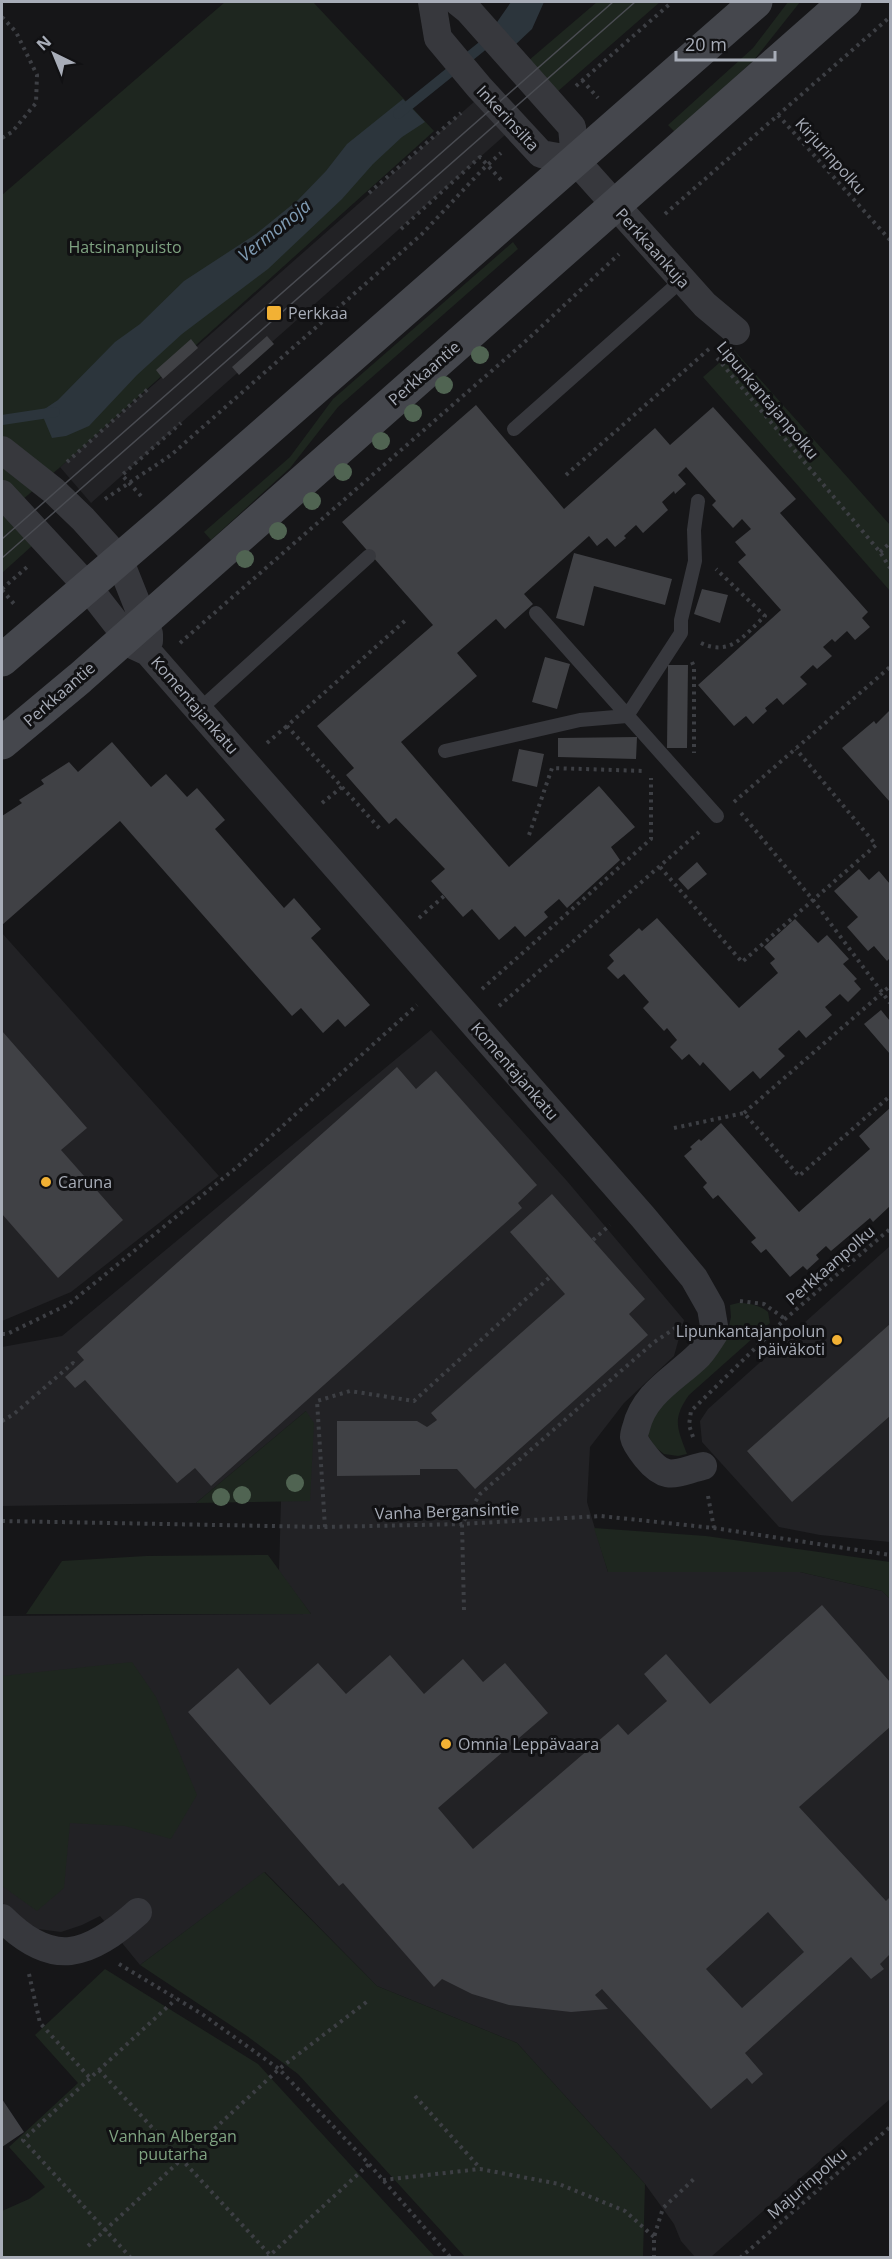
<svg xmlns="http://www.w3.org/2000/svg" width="892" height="2259" viewBox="0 0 892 2259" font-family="'Open Sans',sans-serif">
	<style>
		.built { fill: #222225 }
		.green { fill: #1e261f }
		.water { fill: #2c353c }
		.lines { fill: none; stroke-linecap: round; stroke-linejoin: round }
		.stream { stroke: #2c353c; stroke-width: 10 }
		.building { fill: #404145; fill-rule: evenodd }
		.path { stroke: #3d3f44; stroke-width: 4; stroke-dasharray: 3 4.5; stroke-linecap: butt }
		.lane { stroke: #37383d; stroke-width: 14 }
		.street { stroke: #37383d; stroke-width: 28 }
		.secondary { stroke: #45474d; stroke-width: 33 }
		.tram { stroke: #4a4c52; stroke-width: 1.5 }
		.tree { fill: #506452 }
		.poi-dot { fill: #f2b134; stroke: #111113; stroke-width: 2 }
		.labels { text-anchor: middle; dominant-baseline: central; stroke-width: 6; stroke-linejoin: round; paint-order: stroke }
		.street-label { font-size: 16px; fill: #a8adb8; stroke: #111113 }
		.park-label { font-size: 16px; fill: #7fa381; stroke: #111113 }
		.poi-label { font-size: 16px; fill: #a8adb8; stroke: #111113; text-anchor: start }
		.water-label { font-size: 18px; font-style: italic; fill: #7f9bb3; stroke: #111113 }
	</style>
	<rect width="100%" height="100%" fill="#161618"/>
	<path class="built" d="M 475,101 L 505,135 L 91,503 L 60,467 Z
		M 2,933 L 219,1176 L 71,1292 L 2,1321 Z
		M 431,1030 L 567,1181 L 684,1320 L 674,1356 L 624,1403 L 590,1447 L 587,1502 L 608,1572 L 800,1572 L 882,1591 L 890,1599 L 890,2099 L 711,2257 L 695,2257 L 681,2241 L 674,2224 L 645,2184 L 517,2043 L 377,1986 L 265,1872 L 140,1965 L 100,1916 L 82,1925 L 61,1932 L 38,1929 L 8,1910 L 2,1902 L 2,1616 L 311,1614 L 279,1572 L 281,1501 L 310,1501 L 306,1411 L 196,1503 L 2,1506 L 2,1347 L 62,1336 Z
		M 890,1246 L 890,1542 L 820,1535 L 779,1527 L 702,1442 L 700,1421 L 708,1409 Z"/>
	<path class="green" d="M 225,2 L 313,2 L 434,131 L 66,462 L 6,514 L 33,545 L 2,573 L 2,195 Z
		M 597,2 L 660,2 L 557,92 L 528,61 Z
		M 788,2 L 800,2 L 754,60 L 675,132 L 668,125 L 753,48 Z
		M 513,242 L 518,249 L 338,407 L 290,468 L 211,540 L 204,532 L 290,457 L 333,399 Z
		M 734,350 L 890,525 L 890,591 L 703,377 Z
		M 738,1303 C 748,1303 760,1305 768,1312 L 770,1323 L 689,1395 C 672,1419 677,1428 687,1454 L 678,1456 L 664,1454 L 654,1446 L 648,1435 L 654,1409 L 726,1338 L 731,1317 L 730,1305 Z
		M 306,1411 L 314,1423 L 310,1501 L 196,1503 Z
		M 594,1528 L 706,1536 L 890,1562 L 890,1599 L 882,1591 L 800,1572 L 608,1572 Z
		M 268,1555 L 311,1614 L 26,1614 L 62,1561 L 146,1556 Z
		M 132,1662 L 156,1697 L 197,1795 L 171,1839 L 125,1826 L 70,1823 L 64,1888 L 37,1911 L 2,1886 L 2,1676 Z
		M 264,1872 L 377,1986 L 517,2043 L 645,2184 L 643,2257 L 465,2257 L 298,2074 L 247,2036 L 140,1965 Z
		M 105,1969 L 258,2064 L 435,2257 L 2,2257 L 2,2211 L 29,2199 L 45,2187 L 9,2147 L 78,2083 L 35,2035 Z"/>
	<path class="water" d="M 511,2 L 544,2 L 532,29 L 514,46 L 495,25 Z
		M 403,99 L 425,122 L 402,137 L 373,164 L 342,199 L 268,269 L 182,334 L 137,375 L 89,426 L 66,436 L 52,438 L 44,419 L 43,410 L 58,400 L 115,342 L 140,324 L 184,281 L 256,234 L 298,200 L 326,171 L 347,144 Z"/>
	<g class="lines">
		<path class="stream" d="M 398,114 L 491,39
			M 2,420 L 55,412"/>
	</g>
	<path class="building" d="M 267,336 L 274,344 L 239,375 L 232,367 Z
		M 191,339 L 198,348 L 163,379 L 156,370 Z
		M 476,405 L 564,509 L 655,428 L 670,445 L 713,407 L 796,499 L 780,513 L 868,612 L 862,618 L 870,627 L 855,640 L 847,631 L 835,642 L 832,639 L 823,647 L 832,656 L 817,669 L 813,665 L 800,677 L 807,684 L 783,705 L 777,698 L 765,708 L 767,711 L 753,724 L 746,716 L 734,726 L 698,685 L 781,610 L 738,562 L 746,555 L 735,542 L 751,529 L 742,519 L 733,528 L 712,505 L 716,501 L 686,467 L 678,475 L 686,484 L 675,494 L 674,491 L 662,502 L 668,510 L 643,533 L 636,525 L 624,536 L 626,538 L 615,547 L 607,538 L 597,546 L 589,536 L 524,594 L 533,604 L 505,629 L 496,619 L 457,653 L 477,676 L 401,742 L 509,867 L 599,786 L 635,827 L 611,847 L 620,860 L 567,908 L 559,899 L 544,912 L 548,917 L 525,937 L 515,926 L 499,940 L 472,909 L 463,917 L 431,881 L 445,869 L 396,818 L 389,824 L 346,775 L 354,768 L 317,726 L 433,625 L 342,522 Z
		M 574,553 L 672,579 L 665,605 L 594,586 L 584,626 L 556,618 Z
		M 702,589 L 728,595 L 720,623 L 694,614 Z
		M 545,657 L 570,664 L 557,709 L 532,702 Z
		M 668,665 L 688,665 L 687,748 L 667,748 Z
		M 890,710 L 890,802 L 842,748 L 874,721 L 876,724 Z
		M 637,737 L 636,759 L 558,757 L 558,738 Z
		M 112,742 L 151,787 L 166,774 L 187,797 L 197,788 L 225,820 L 215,829 L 284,908 L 294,898 L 321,929 L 311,938 L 370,1005 L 345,1027 L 338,1019 L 323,1033 L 301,1008 L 292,1016 L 120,821 L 2,925 L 2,816 L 22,803 L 19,800 L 44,784 L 41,780 L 69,762 L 78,772 Z
		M 519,749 L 544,754 L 537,787 L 512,781 Z
		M 697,862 L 707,874 L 688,890 L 678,879 Z
		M 859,869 L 869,880 L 879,871 L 890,884 L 890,960 L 889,959 L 887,961 L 874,946 L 868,951 L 847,927 L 858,917 L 834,891 Z
		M 657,918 L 739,1008 L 778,973 L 770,963 L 775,959 L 764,947 L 795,919 L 818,943 L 827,935 L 849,959 L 843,964 L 857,979 L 854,981 L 861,989 L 848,1002 L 840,994 L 825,1007 L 832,1015 L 806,1038 L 799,1030 L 778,1049 L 785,1056 L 760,1079 L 753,1071 L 730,1091 L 703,1062 L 700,1066 L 689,1054 L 682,1060 L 670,1047 L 677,1040 L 667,1028 L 664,1031 L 643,1008 L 649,1002 L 624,974 L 618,979 L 607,968 L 614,961 L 609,955 L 639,928 L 642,931 Z
		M 881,1010 L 890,1021 L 890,1054 L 864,1024 Z
		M 2,1031 L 87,1128 L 61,1150 L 123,1220 L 58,1278 L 2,1214 Z
		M 397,1067 L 416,1089 L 436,1071 L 537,1185 L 518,1203 L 522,1208 L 211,1486 L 195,1468 L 177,1483 L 85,1380 L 75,1388 L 65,1377 L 84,1360 L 77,1352 Z
		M 890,1108 L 890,1206 L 873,1222 L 870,1218 L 831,1251 L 826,1246 L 816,1255 L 819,1259 L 807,1270 L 803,1266 L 790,1277 L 766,1249 L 761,1253 L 751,1242 L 756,1238 L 718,1195 L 713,1199 L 703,1187 L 707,1183 L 684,1156 L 692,1149 L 690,1147 L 699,1139 L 701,1141 L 721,1123 L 799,1212 L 870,1149 L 859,1136 Z
		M 552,1194 L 645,1299 L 629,1314 L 648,1335 L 475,1489 L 457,1469 L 420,1469 L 420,1475 L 337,1476 L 337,1421 L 417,1421 L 427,1427 L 430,1425 L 437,1420 L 431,1413 L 565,1294 L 510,1232 Z
		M 890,1324 L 890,1416 L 792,1502 L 747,1451 Z
		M 822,1605 L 890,1682 L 890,1727 L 799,1807 L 886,1901 L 890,1897 L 890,1954 L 880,1964 L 884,1969 L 871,1979 L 851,1957 L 745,2053 L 763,2074 L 752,2084 L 747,2078 L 711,2109 L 602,1989 L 595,1995 L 608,2009 L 571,2012 L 509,2005 L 472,1994 L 442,1979 L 434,1987 L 343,1883 L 339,1886 L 188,1712 L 238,1668 L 270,1705 L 318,1663 L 346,1694 L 390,1655 L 424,1694 L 463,1659 L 483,1682 L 505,1663 L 548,1713 L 438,1808 L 473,1849 L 618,1724 L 628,1735 L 667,1701 L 644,1674 L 666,1654 L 710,1704 ZM 768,1912 L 804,1952 L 742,2008 L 706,1969 Z
		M 2,2099 L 24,2132 L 2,2147 Z"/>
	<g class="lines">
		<path class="path" d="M 2,17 L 16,32 L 37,75 L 36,103 L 12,132 L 2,138
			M 582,80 L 598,98
			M 576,86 L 672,2
			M 778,115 L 890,240
			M 369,193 L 461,113
			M 665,214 L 890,17
			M 401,229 L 480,157 L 502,181
			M 717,358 L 880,552 L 890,568
			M 67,462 L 149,388
			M 566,475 L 709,349
			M 141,496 L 122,475 L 181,423
			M 105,499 L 171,455 L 422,234 L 482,170 L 501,153
			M 880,552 L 890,543
			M 2,589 L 27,567
			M 2,590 L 15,605
			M 180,643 L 527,340 L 619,254
			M 701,643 C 731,657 744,635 765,616 L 716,569
			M 692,662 L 694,667 L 694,753
			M 267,743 L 287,726
			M 342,787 L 380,829
			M 734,802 L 890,667
			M 322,803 L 342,787 L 287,726 L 408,618
			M 741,813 L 813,900 L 890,1003
			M 529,835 L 552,768 L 644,771
			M 660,867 L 742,962 L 876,845 L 796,749
			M 419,918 L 444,896
			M 482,989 L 651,839 L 651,778
			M 499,1006 L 699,832
			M 744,1113 L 890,986
			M 674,1128 L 744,1113 L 799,1176 L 890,1096
			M 593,1240 L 610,1225
			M 740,1301 L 764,1304 L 785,1319
			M 2,1334 L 7,1334 L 69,1304 L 237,1167 L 417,1005
			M 2,1421 L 14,1414 L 73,1363 L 76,1367
			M 693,1437 L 689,1425 L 691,1411 L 785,1319 L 890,1229
			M 708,1496 L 714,1528
			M 2,1521 L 325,1527 L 462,1524 L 601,1516 L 714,1528 L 890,1555
			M 325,1527 L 317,1401 L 350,1391 L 414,1401 L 550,1277
			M 464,1610 L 462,1524 L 480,1494 L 653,1343 L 681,1324
			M 119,1964 L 202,2014 L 279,2069 L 369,2164 L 451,2258
			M 29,1974 L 40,2023 L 90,2078
			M 99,2070 L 270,2255
			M 415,2096 L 480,2168
			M 383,2180 L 480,2169 L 559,2184 L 625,2211 L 654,2237
			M 88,2246 L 279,2069 L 369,2000
			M 131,2258 L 23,2140 L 176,1999
			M 267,2258 L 369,2164
			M 654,2258 L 654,2237 L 663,2208 L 695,2178
			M 740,2258 L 890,2127"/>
		<path class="lane" d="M 514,429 L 682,280
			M 536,613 L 717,816
			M 199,710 L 369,556
			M 445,751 L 580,720 L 627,716 L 681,633 L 681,620 L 695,561 L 694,530 L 698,501"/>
		<path class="street" d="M 432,2 L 438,38 L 479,87 L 541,154 L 575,160
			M 458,2 L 468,10 L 572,127 L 575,160
			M 575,160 L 705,305 L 736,331
			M 2,450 L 54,491 L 83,519 L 119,559 L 149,634 L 149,641
			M 2,494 L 87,586 L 133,645 L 148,652 L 643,1217 L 694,1278 L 711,1308 L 715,1332 C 710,1340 705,1348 699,1355 C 676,1378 644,1393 636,1428 C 635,1431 634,1434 634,1437 C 635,1443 642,1452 646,1457 C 666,1482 675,1473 703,1466
			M 2,1918 C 53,1969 88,1957 138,1912"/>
		<path class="secondary" d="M 2,660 L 164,521 L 756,2
			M 2,743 L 80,678 L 845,2"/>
		<path class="tram" d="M 2,539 L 613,2
			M 2,558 L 635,2"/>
	</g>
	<g class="tree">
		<circle cx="480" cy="355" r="9"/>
		<circle cx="444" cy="385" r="9"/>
		<circle cx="413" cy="413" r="9"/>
		<circle cx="381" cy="441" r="9"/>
		<circle cx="343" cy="472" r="9"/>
		<circle cx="312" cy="501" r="9"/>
		<circle cx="278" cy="531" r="9"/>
		<circle cx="245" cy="559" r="9"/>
		<circle cx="295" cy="1483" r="9"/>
		<circle cx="242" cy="1495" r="9"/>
		<circle cx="221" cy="1497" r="9"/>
	</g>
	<g class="poi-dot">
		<rect x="266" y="305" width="16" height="16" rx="3"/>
		<circle cx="46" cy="1182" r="6"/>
		<circle cx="837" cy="1340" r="6"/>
		<circle cx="446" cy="1744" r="6"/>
	</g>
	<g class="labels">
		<g class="street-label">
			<text transform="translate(508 118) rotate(47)">Inkerinsilta</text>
			<text transform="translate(831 156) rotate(48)">Kirjurinpolku</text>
			<text transform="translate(653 248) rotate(48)">Perkkaankuja</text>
			<text transform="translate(424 373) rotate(-41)">Perkkaantie</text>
			<text transform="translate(768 400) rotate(50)">Lipunkantajanpolku</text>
			<text transform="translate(59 694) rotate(-41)">Perkkaantie</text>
			<text transform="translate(195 705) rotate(49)">Komentajankatu</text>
			<text transform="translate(515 1071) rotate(49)">Komentajankatu</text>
			<text transform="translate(830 1265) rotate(-41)">Perkkaanpolku</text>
			<text transform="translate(447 1511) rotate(-2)">Vanha Bergansintie</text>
			<text transform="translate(807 2183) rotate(-41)">Majurinpolku</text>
		</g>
		<g class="park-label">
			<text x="125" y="247">Hatsinanpuisto</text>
			<text x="173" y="2136">Vanhan Albergan<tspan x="173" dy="18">puutarha</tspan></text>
		</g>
		<g class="poi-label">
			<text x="288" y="313">Perkkaa</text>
			<text x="58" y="1182">Caruna</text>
			<text x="825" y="1331" text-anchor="end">Lipunkantajanpolun<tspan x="825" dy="18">päiväkoti</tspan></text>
			<text x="458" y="1744">Omnia Leppävaara</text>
		</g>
		<g class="water-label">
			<text transform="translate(274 230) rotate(-39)">Vermonoja</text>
		</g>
	</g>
	<rect width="892" height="2259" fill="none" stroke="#a8adb8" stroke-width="6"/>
	<g transform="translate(54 54) rotate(317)" stroke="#111113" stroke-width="4.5" paint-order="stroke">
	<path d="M0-4.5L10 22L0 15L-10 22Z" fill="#a8adb8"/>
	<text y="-9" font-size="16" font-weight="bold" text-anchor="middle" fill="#a8adb8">N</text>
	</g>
	<path d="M676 51v9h99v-9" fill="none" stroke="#a8adb8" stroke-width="3"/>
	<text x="685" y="51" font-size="18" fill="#a8adb8" stroke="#111113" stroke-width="4.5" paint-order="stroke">20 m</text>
</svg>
